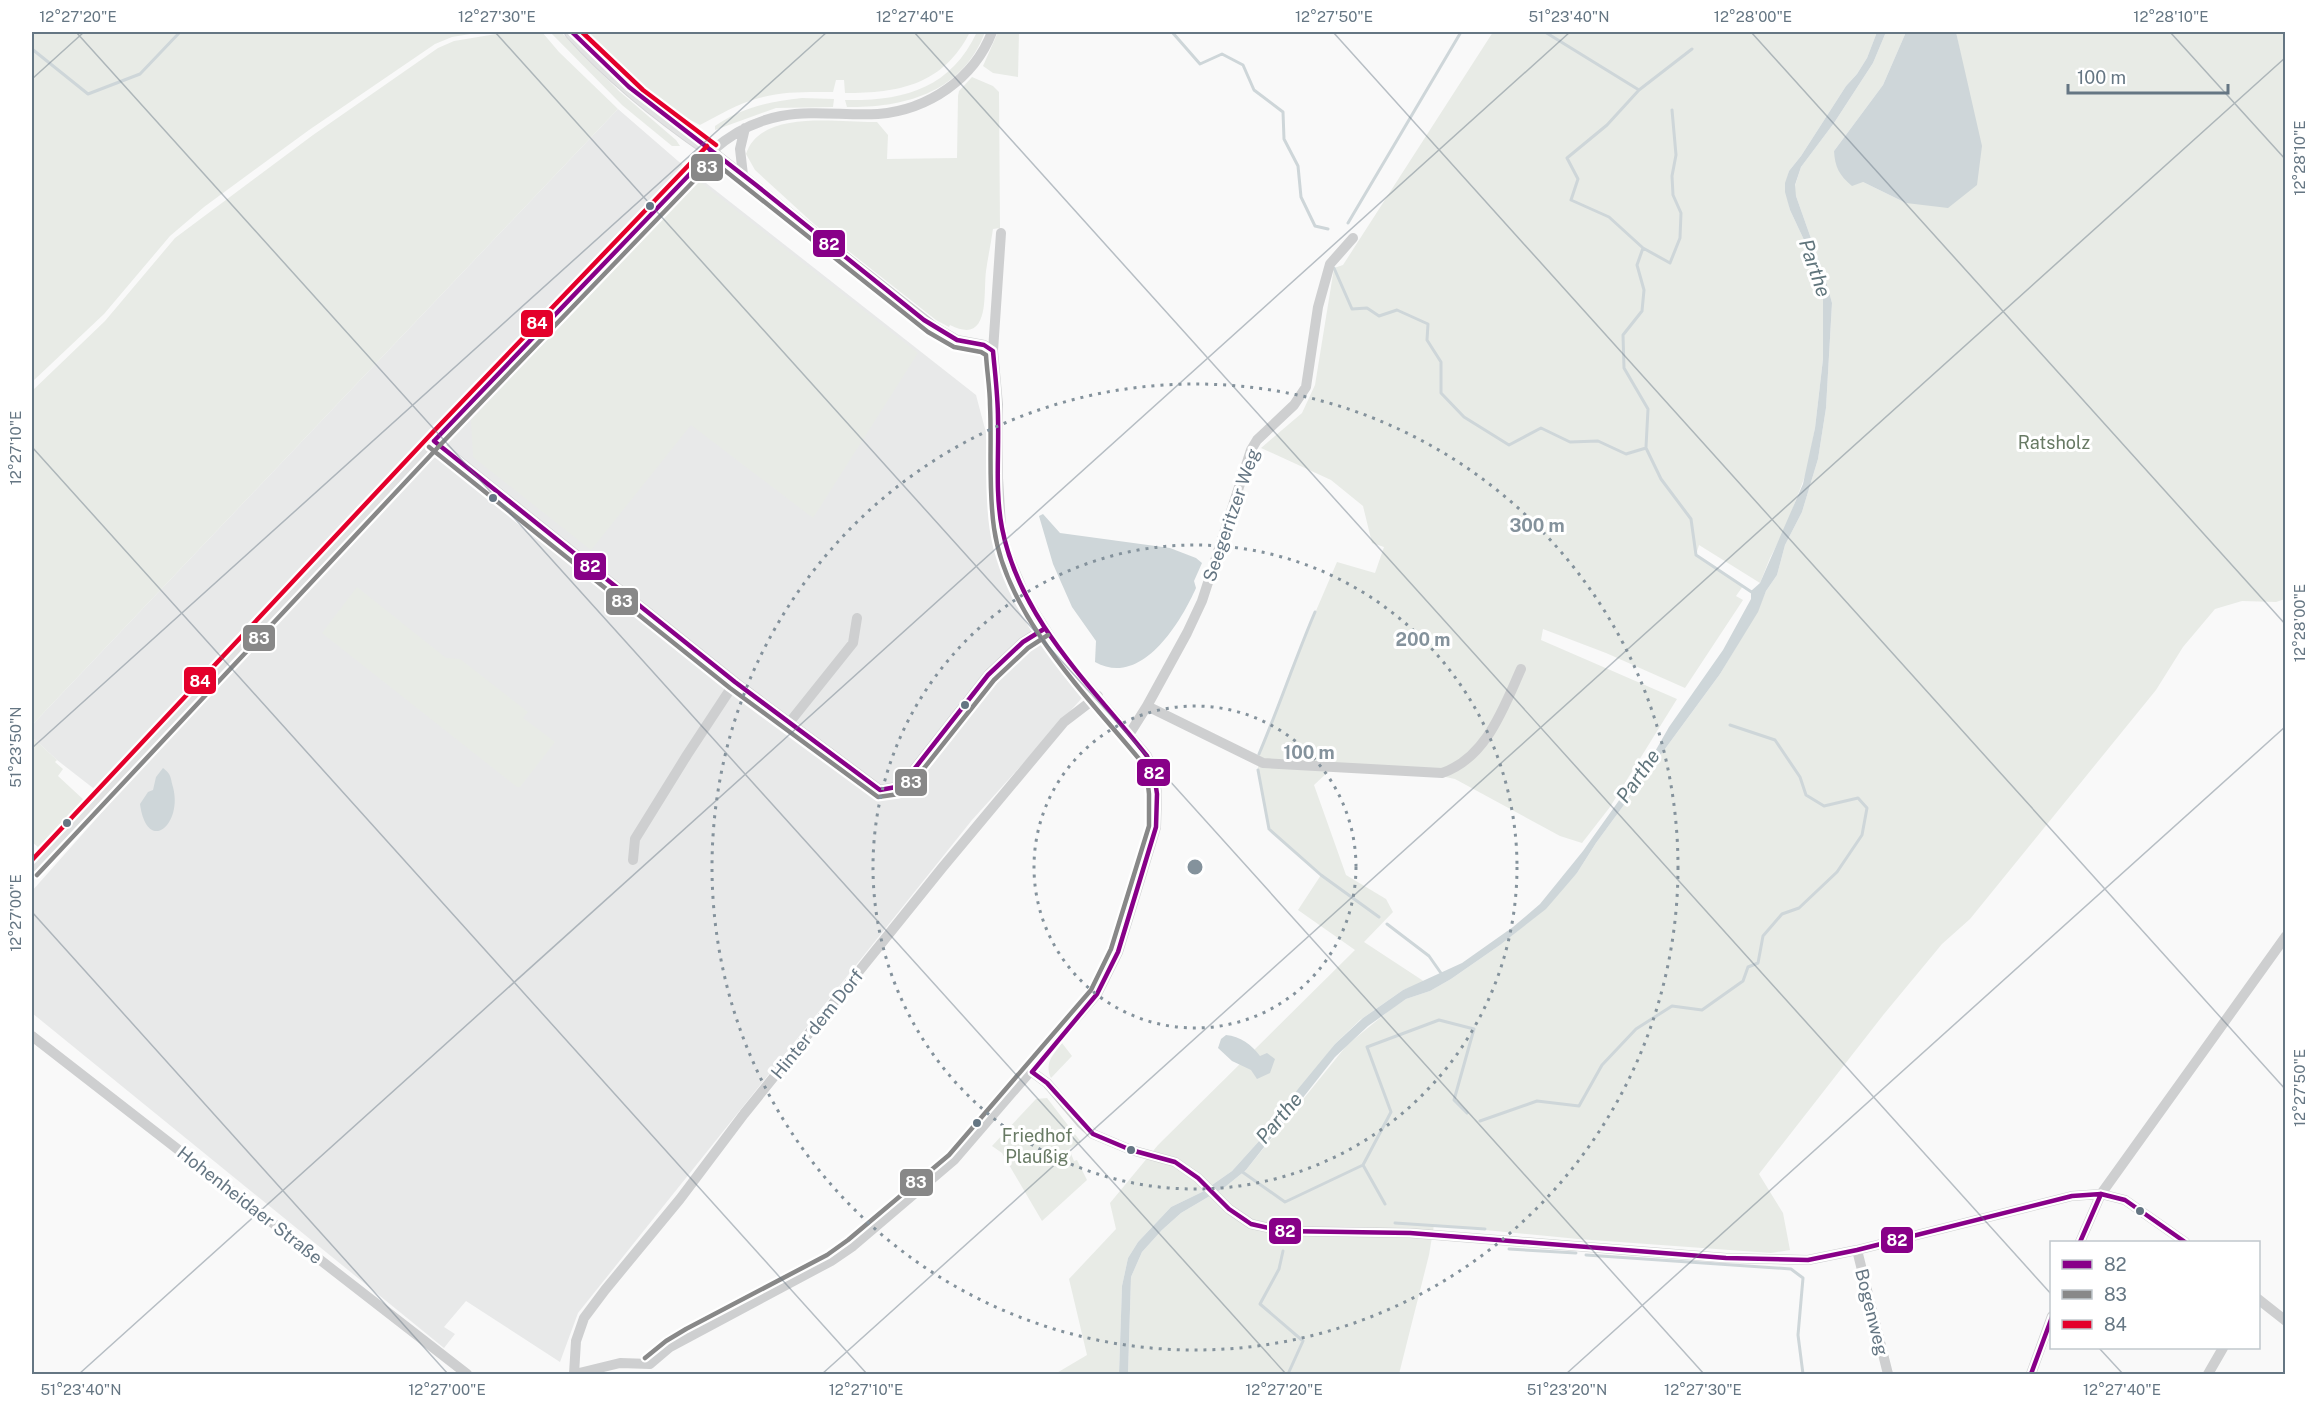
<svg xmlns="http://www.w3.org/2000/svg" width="2317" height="1406" viewBox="0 0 2317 1406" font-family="'Public Sans',sans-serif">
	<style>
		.built { fill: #e8e9e9 }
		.green { fill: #e8ebe6 }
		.water { fill: #ced6d9 }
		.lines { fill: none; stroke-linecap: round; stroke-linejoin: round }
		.stream { stroke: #ced6d9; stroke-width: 3 }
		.major-casing { stroke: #d5d6d7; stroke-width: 16 }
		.minor { stroke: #cecfd0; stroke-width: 10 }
		.major { stroke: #e1e2e2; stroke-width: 14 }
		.bus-1-casing { stroke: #fff; stroke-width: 9 }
		.bus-2-casing { stroke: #fff; stroke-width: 9 }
		.bus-3-casing { stroke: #fff; stroke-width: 9 }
		.bus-1 { stroke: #808; stroke-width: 4.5 }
		.bus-2 { stroke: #888; stroke-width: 4.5 }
		.bus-3 { stroke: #e4002b; stroke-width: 4.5 }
		.ticks { fill: none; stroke: #657683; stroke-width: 1.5; stroke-opacity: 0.45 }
		.ring { fill: none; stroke: #84929c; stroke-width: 3; stroke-dasharray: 3 6 }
		.bus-dot { fill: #657683; stroke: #fff; stroke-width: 2 }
		.labels { text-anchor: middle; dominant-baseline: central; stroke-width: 6; stroke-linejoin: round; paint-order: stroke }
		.park-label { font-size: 18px; fill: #687a64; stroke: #fff }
		.street-label { font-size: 18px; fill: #657683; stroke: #fff }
		.water-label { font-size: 20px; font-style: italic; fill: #60757c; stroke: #fff }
		.centre { fill: #84929c; stroke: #fff; stroke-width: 3 }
		.ring-label { font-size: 18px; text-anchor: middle; font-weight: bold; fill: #84929c; stroke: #fff; stroke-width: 6; stroke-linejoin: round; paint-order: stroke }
		.line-badge { stroke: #fff; stroke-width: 2 }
		.badge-label { font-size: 16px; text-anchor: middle; font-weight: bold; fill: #fff }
		.neatline { fill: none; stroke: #657683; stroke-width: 2 }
		.ticks-label { font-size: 15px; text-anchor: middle; fill: #657683 }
	</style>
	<rect width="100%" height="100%" fill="#f9f9f9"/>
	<path class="built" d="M 618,109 L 678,161 L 976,395 L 998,478 L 1001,527 L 1027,600 L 1091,688 L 972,820 L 578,1313 L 560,1362 L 466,1301 L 444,1327 L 455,1334 L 444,1348 L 32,1013 L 32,891 L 111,802 L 57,760 L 32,737 L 32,725 Z"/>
	<path class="green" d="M 32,32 L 482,32 L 452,37 L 435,44 L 309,130 L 204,207 L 170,236 L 104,314 L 32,382 Z
		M 508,32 L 542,32 L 559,52 L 618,109 L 32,725 L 32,391 L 105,321 L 175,238 L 313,135 L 438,48 L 454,41 Z
		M 550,32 L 561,32 L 619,91 L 676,140 L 680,146 L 672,146 L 622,105 Z
		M 583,32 L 970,32 C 943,85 899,93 845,93 L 844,80 L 836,80 L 833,92 C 809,92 783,91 759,98 C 737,104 719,115 700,125 C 654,102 619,68 583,32 Z
		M 977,32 L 985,32 C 963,92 905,108 847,107 L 845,100 C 904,101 950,89 977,32 Z
		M 998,32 L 1019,32 L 1018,77 L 993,73 L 983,66 Z
		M 1493,32 L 1877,32 L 1867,58 L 1857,74 L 1846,86 L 1801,156 L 1789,171 L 1785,186 L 1790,210 L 1804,240 L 1823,299 L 1823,359 L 1815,428 L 1807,471 L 1784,531 L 1770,558 L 1760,583 L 1699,545 L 1696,555 L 1743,586 L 1736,596 L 1743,600 L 1685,688 L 1606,653 L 1543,629 L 1541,640 L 1677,699 L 1610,807 L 1582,843 L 1560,836 L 1455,779 L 1441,776 L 1330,770 L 1314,785 L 1346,875 L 1386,899 L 1393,912 L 1364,942 L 1425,982 L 1403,990 L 1360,1020 L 1335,1044 L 1283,1111 L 1266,1126 L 1260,1140 L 1232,1171 L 1202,1192 L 1171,1207 L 1138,1242 L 1128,1258 L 1122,1286 L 1119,1374 L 1055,1374 L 1087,1355 L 1069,1279 L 1116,1229 L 1110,1203 L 1158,1145 L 1355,950 L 1298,910 L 1321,875 L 1269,829 L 1258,770 L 1259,754 L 1276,714 L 1290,671 L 1337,562 L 1375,573 L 1384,547 L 1372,543 L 1363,506 L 1331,480 L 1261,448 L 1302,413 L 1315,385 L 1334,268 L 1343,265 Z
		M 1886,32 L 1906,32 L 1883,85 L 1834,151 L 1863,182 L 1906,203 L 1963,67 L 1956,32 L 2285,32 L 2285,599 L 2276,602 L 2242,601 L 2215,609 L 2183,647 L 2156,690 L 1970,919 L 1942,944 L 1884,1014 L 1759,1174 L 1783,1213 L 1790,1250 L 1771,1253 L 1578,1239 L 1434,1225 L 1429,1255 L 1399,1374 L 1128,1374 L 1131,1277 L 1142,1252 L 1162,1230 L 1181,1213 L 1225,1187 L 1246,1170 L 1347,1045 L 1391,1009 L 1406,999 L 1430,991 L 1451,979 L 1500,945 L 1539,914 L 1577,873 L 1596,843 L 1720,674 L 1757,612 L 1766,591 L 1777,575 L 1785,545 L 1802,512 L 1818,459 L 1826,408 L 1832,303 L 1826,281 L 1796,196 L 1794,189 L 1801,167 L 1834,123 L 1873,63 Z
		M 972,77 L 993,86 L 999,92 L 1000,228 L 993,229 C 991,243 988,257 986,271 C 983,294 991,346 950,325 L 949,327 L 936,320 L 814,224 L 755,170 L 746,154 C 761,108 840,123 877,122 L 888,135 L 887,159 L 957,158 L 958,96 L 959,91 Z
		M 802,98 L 834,99 L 833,107 L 776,108 L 715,130 L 715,126 C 741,108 771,101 802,98 Z
		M 699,181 L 918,353 L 813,518 L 691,425 L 591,550 L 473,457 L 471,420 Z
		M 357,587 L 446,658 L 460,659 L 528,712 L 523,718 L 555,742 L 520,787 L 517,787 L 322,633 Z
		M 32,737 L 57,760 L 55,762 L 63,769 L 58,776 L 85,801 L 45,844 L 38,847 L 32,842 Z
		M 1062,1043 L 1072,1056 L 1051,1078 C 1044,1063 1053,1055 1062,1043 Z
		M 1047,1098 L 1081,1142 L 1069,1149 L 1074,1161 L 1077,1160 L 1087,1180 L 1042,1221 L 1002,1153 L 992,1146 L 1036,1099 Z"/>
	<path class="water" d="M 1877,32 L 1886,32 L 1873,63 L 1834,123 L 1801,167 L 1795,185 L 1796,196 L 1826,281 L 1832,303 L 1826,408 L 1818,459 L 1802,512 L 1785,545 L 1777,575 L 1766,591 L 1758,612 L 1720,674 L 1596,843 L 1577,873 L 1546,909 L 1500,945 L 1451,979 L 1430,991 L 1406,999 L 1368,1026 L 1335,1057 L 1246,1170 L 1225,1187 L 1181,1213 L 1162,1230 L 1142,1252 L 1131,1277 L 1128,1374 L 1119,1374 L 1122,1286 L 1128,1258 L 1138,1242 L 1171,1207 L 1202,1192 L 1232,1171 L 1260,1140 L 1266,1126 L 1283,1111 L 1298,1089 L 1335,1044 L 1363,1018 L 1403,990 L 1462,963 L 1513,927 L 1540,904 L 1583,851 L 1625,792 L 1643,764 L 1653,755 L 1669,727 L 1723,650 L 1751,599 L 1751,591 L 1760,583 L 1803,484 L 1815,428 L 1823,359 L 1823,299 L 1804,240 L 1790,210 L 1785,192 L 1785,183 L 1789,171 L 1801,156 L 1846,86 L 1857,74 L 1867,58 Z
		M 1906,32 L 1956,32 L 1982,146 L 1977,185 L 1948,208 L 1906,203 L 1863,182 L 1852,186 C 1839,175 1835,167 1834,151 L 1883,85 Z
		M 1043,514 L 1060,533 L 1170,548 L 1196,558 L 1202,563 L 1194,581 L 1196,588 C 1180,624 1141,688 1095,662 L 1096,641 L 1072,607 L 1053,564 L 1039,516 Z
		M 163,768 C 172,775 170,777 173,787 C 183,825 147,855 140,804 L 148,792 L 153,790 L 156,777 Z
		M 1226,1035 C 1240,1036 1252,1045 1260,1056 L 1267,1053 L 1275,1059 L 1270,1073 L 1257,1079 L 1251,1070 L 1232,1061 L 1218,1048 L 1221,1039 Z"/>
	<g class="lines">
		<path class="stream" d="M 1172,32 L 1200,64 L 1222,54 L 1243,65 L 1254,90 L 1283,112 L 1284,139 L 1298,166 L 1301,197 L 1315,226 L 1328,229
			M 1545,32 L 1639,90
			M 32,49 L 88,94 L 140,74 L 180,32
			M 1348,223 L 1461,32
			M 1643,248 L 1670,263 L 1680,238 L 1681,213 L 1673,195 L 1672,176 L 1676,155 L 1672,110
			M 1334,268 L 1352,309 L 1367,308 L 1379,316 L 1397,310 L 1428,324 L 1427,340 L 1441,362 L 1441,393 L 1464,417 L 1509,445 L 1541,428 L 1570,442 L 1598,441 L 1626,454 L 1646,448 L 1661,479 L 1691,519 L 1696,555 L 1753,593
			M 1646,447 L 1648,409 L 1624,368 L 1623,335 L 1642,311 L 1644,290 L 1637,265 L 1643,248 L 1609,217 L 1571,200 L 1578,179 L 1567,158 L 1607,125 L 1639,90 L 1692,49
			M 1259,754 C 1279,707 1295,659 1315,612
			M 1258,770 L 1269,829 L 1321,875 L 1379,917
			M 1387,924 L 1429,956 L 1443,976
			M 1480,1121 L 1537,1101 L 1579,1106 L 1602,1065 L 1636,1029 L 1672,1006 L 1702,1010 L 1743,981 L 1748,967 L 1758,963 L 1763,936 L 1782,914 L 1799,908 L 1837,872 L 1862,835 L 1867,808 L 1858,798 L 1824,806 L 1806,795 L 1800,777 L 1775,740 L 1730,725
			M 1363,1165 L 1385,1204
			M 1241,1171 L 1285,1202 L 1363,1165 L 1391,1112 L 1367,1047 L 1439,1020 L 1474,1029 L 1454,1100 L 1467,1113
			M 1395,1223 L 1485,1229
			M 1509,1249 L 1576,1253
			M 1283,1251 L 1279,1269 L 1260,1304 L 1303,1341 L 1288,1374
			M 1586,1255 L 1791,1269 L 1803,1278 L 1798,1335 L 1803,1374"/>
		<defs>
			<path id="major" d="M 32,870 L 438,437 L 712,151 C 661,116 613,78 572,32"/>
		</defs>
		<use href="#major" class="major-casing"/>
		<path class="minor" d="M 992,32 C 974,79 928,110 878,114 C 846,116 814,110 781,116 C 755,121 732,133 712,151 L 933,326 L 957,340 L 984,345 L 993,351
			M 743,175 L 740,149 L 745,128
			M 434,441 L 735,682 L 880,790 L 896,787 L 912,772 L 988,675 L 1023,642 L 1044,629
			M 1147,706 L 1263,763 L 1442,773 C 1486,758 1503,709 1521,669
			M 789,723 L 853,643 L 857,618
			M 1130,733 L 1147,706 L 1187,633 L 1202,601 L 1251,450 L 1257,440 L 1294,405 L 1306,387 L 1318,307 L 1330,264 L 1353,238
			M 633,860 L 635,839 L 687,755 L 735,682
			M 32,1036 L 467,1374
			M 1032,1072 L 1047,1083 L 1081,1123 L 1093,1134 L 1131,1150 L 1175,1162 L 1198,1178 L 1229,1209 L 1251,1224 L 1282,1231 L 1410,1233 L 1726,1258 L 1808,1260 L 1857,1250 L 2072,1196 L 2101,1194 L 2125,1200 L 2185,1242
			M 2080,1242 L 2101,1194 L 2286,936
			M 1857,1250 L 1888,1374
			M 2258,1299 L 2286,1321
			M 574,1374 L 576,1341 L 584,1318 L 605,1290 L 680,1199 L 744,1114 L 942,868 L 1064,722 L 1098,696
			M 575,1374 L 620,1363 L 650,1364 L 670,1347 L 831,1261 L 853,1246 L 954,1160 L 1097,994 L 1118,952 L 1156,827 L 1157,794 L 1154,774 L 1147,756 L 1061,654 L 1027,600 L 1007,553 L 1001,527 L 998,478 L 998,405 L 993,351 L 1001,233
			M 2031,1374 L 2052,1316
			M 2208,1374 L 2223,1348"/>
		<use href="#major" class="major"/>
		<defs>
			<path id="bus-1" d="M 572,32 L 629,87 L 756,185 L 924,320 L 957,340 L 984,345 L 993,351 C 995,374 998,396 998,419 C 999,455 995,492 1002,528 C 1020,620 1091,685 1147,756 L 1154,774 L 1157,794 L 1156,827 L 1118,952 L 1097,994 L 1032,1072
				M 434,441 L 735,682 L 880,790 L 896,787 L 912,772 L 988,675 L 1023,642 L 1044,629
				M 434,441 L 712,151
				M 1032,1072 L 1047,1083 L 1093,1134 L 1131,1150 L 1175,1162 L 1198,1178 L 1229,1209 L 1251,1224 L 1282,1231 L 1410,1233 L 1726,1258 L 1808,1260 L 1857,1250 L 2072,1196 L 2101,1194 L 2125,1200 L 2185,1242
				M 2080,1242 L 2101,1194
				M 2031,1374 L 2052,1317"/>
			<path id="bus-2" d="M 429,447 L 730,688 L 878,797 L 899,794 L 917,777 L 994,680 L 1028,648 L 1048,635
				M 37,875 L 443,442 L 713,161 L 928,332 L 954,347 L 981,352 L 986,355 C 987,372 990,389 990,405 C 992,446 988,487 994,528 C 1006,615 1086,695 1140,760 L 1147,776 L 1149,794 L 1149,826 L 1111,949 L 1091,990 L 949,1155 L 848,1240 L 827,1255 L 686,1329 L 666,1341 L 645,1358"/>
			<path id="bus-3" d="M 582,32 L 643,90 L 716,145
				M 32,860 L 433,432 L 707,146"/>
		</defs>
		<use href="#bus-1" class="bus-1-casing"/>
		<use href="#bus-2" class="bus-2-casing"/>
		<use href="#bus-3" class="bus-3-casing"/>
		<use href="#bus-1" class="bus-1"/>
		<use href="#bus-2" class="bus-2"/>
		<use href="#bus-3" class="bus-3"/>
	</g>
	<path class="ticks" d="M 76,32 L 1286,1374M 495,32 L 1704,1374M 914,32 L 2052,1295M 1333,32 L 2286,1090M 1751,32 L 2286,625M 2170,32 L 2286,160M 32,79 L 84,32M 32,447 L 867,1374M 32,748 L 827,32M 32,912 L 448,1374M 2099,1348 L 2123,1374M 79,1374 L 1570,32M 822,1374 L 2286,57M 1566,1374 L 2286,726"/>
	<g class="ring">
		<circle cx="1195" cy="867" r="161"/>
		<circle cx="1195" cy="867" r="322"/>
		<circle cx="1195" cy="867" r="483"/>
	</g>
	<g class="bus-dot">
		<circle cx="650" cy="206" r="5"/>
		<circle cx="493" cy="498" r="5"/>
		<circle cx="965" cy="705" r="5"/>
		<circle cx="67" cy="823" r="5"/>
		<circle cx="977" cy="1123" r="5"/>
		<circle cx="1131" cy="1150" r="5"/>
		<circle cx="2140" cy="1211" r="5"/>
	</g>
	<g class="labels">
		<g class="park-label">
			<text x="2054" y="442">Ratsholz</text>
			<text x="1037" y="1135">Friedhof<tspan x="1037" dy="21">Plaußig</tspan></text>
		</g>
		<g class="street-label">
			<text transform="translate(1231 515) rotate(-71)">Seegeritzer Weg</text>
			<text transform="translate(817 1024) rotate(-51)">Hinter dem Dorf</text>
			<text transform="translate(250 1205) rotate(38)">Hohenheidaer Straße</text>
			<text transform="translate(1872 1312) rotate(76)">Bogenweg</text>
		</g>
		<g class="water-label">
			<text transform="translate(1815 268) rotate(71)">Parthe</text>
			<text transform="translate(1638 776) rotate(-55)">Parthe</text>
			<text transform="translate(1279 1118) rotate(-50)">Parthe</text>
		</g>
	</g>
	<circle cx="1195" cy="867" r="9" class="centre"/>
	<g class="ring-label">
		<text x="1537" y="532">300 m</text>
		<text x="1423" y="646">200 m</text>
		<text x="1309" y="759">100 m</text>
	</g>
	<g class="line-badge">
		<rect x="690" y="153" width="34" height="29" rx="6" fill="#888"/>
		<rect x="812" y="229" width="34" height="29" rx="6" fill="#808"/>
		<rect x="520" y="309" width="34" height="29" rx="6" fill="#e4002b"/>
		<rect x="573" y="552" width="34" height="29" rx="6" fill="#808"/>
		<rect x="605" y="587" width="34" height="29" rx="6" fill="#888"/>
		<rect x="242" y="624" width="34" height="28" rx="6" fill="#888"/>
		<rect x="183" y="666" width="34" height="29" rx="6" fill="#e4002b"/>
		<rect x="1136" y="758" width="35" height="29" rx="6" fill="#808"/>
		<rect x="894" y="768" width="34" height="29" rx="6" fill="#888"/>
		<rect x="899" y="1168" width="35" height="29" rx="6" fill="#888"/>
		<rect x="1268" y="1217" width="34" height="28" rx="6" fill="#808"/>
		<rect x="1880" y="1226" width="34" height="28" rx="6" fill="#808"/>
	</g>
	<g class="badge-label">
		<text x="707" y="173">83</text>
		<text x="829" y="250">82</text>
		<text x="537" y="329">84</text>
		<text x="590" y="572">82</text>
		<text x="622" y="607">83</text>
		<text x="259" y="644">83</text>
		<text x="200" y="687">84</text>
		<text x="1154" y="779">82</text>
		<text x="911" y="788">83</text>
		<text x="916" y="1188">83</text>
		<text x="1285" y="1237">82</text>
		<text x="1897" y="1246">82</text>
	</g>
	<rect width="2317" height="1406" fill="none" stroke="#ffffff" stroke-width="66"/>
	<rect x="2050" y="1241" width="210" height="108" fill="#ffffff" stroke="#c1c8cd" stroke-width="1.5"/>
	<rect x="2062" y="1260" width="30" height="9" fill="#880088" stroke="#c1c8cd" stroke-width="1.5"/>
	<text x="2104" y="1271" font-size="18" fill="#657683">82</text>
	<rect x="2062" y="1290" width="30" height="9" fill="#888888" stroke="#c1c8cd" stroke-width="1.5"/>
	<text x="2104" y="1301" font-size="18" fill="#657683">83</text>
	<rect x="2062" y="1320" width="30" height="9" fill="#e4002b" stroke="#c1c8cd" stroke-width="1.5"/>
	<text x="2104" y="1331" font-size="18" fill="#657683">84</text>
	<path d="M2068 84v9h160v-9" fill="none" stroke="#657683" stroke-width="3"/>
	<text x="2077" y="84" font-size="18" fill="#657683" stroke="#ffffff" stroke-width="4.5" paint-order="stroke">100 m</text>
	<rect x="33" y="33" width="2251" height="1340" class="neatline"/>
	<g class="ticks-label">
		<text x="78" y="22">12°27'20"E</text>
		<text x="497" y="22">12°27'30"E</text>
		<text x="915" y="22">12°27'40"E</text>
		<text x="1334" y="22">12°27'50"E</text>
		<text x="1569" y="22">51°23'40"N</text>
		<text x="1753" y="22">12°28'00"E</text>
		<text x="2171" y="22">12°28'10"E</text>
		<text transform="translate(2300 158) rotate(-90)" y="5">12°28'10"E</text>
		<text transform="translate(16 448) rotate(-90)" y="5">12°27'10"E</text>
		<text transform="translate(2300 623) rotate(-90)" y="5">12°28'00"E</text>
		<text transform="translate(16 747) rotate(-90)" y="5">51°23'50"N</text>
		<text transform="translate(16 913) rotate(-90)" y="5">12°27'00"E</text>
		<text transform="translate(2300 1088) rotate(-90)" y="5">12°27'50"E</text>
		<text x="81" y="1395">51°23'40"N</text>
		<text x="447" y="1395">12°27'00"E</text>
		<text x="866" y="1395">12°27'10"E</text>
		<text x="1284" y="1395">12°27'20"E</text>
		<text x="1567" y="1395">51°23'20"N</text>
		<text x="1703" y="1395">12°27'30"E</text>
		<text x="2122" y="1395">12°27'40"E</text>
	</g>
</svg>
